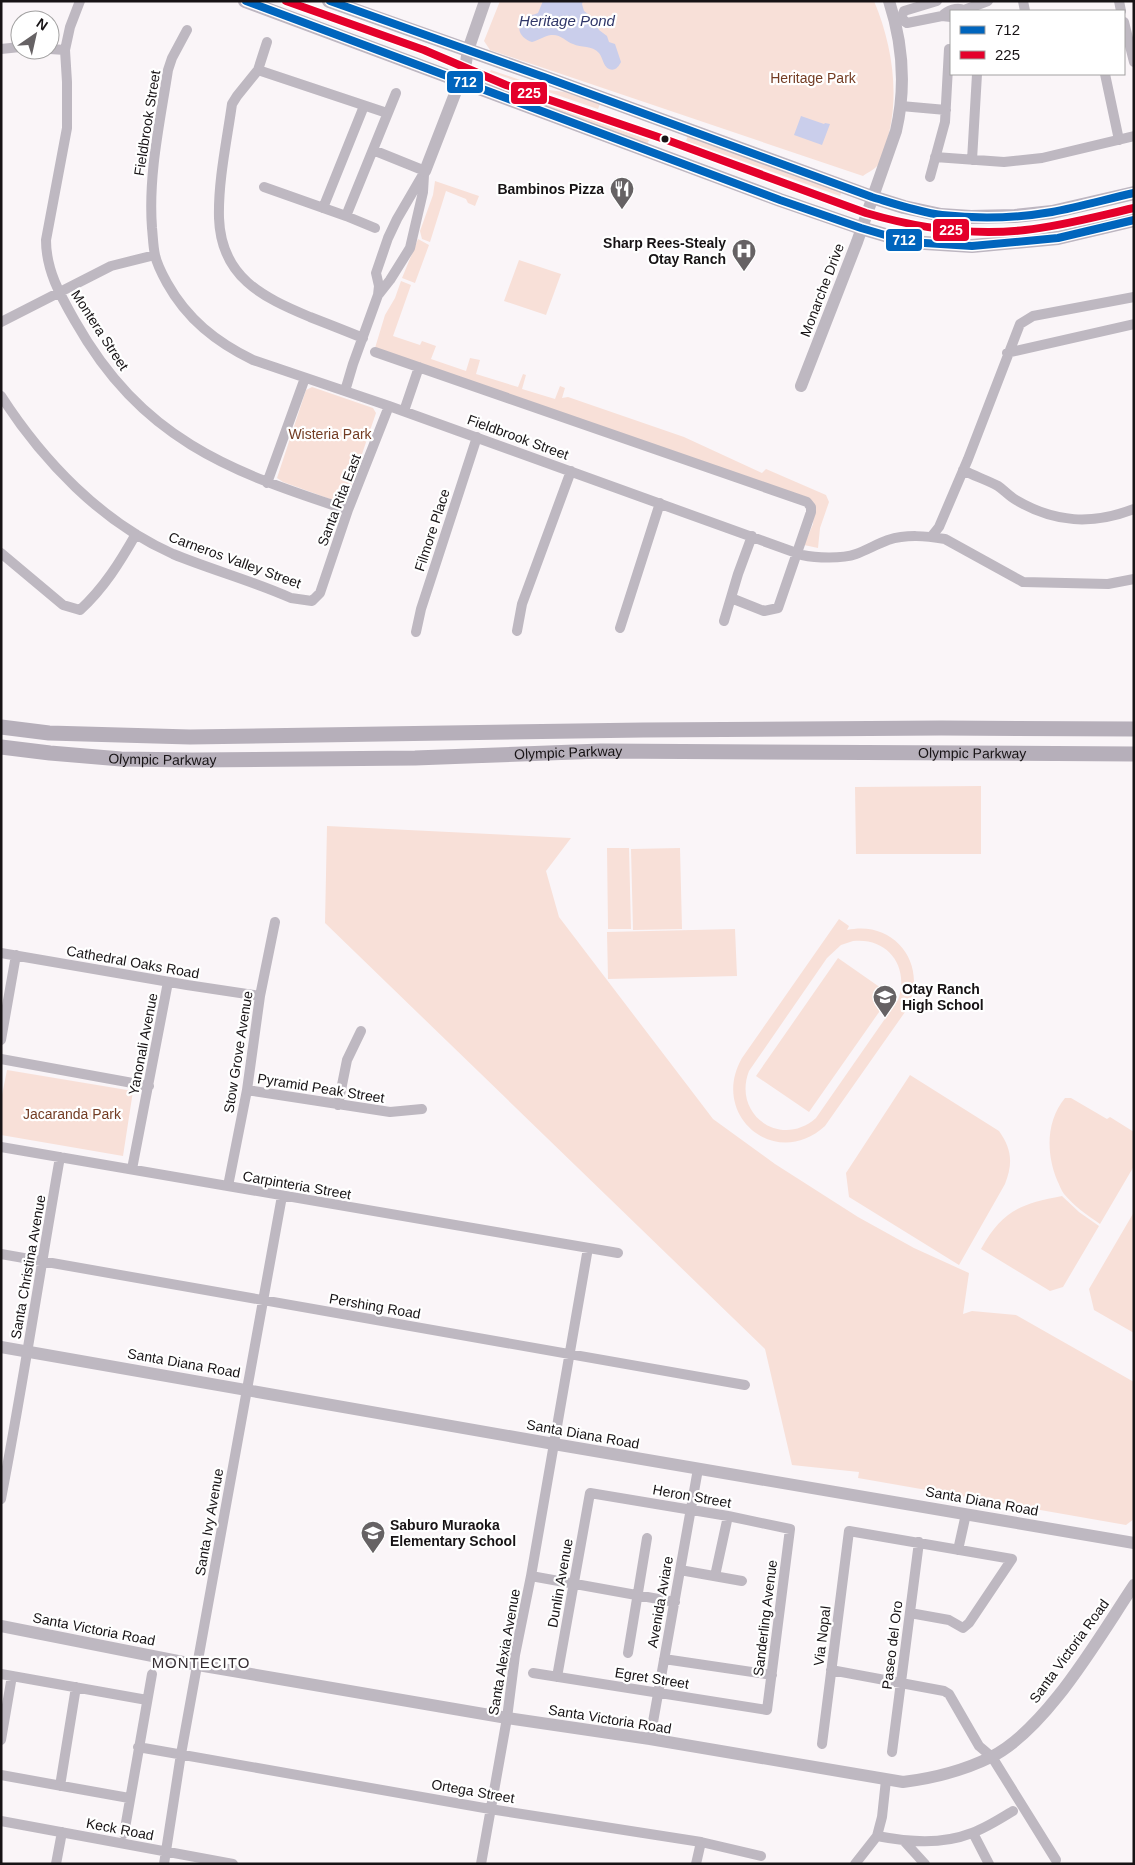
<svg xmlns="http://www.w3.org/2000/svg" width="1135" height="1865" viewBox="0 0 1135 1865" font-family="Arial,sans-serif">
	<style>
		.green { fill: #f8e0d8; fill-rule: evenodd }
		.water { fill: #caceeb }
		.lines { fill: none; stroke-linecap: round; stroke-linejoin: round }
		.minor { stroke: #beb8c1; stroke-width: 10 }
		.tertiary { stroke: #beb8c1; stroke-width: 12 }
		.secondary { stroke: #bdb6c1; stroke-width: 14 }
		.primary { stroke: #b6afba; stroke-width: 15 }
		.bus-1-casing { stroke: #fff; stroke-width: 11 }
		.bus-2-casing { stroke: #fff; stroke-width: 11 }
		.bus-1 { stroke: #0065bd; stroke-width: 8 }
		.bus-2 { stroke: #e4002b; stroke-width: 8 }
		.bus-dot { fill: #171315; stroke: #fff; stroke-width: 2 }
		.labels { text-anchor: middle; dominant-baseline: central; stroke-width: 4.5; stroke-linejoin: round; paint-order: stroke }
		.park-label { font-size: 14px; fill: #733c23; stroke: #fff }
		.street-label { font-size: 14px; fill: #171315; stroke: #fff }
		.poi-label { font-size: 14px; font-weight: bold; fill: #171315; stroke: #fff; text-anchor: end }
		.water-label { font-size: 15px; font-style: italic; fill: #303769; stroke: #fff }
		.neighbourhood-label { font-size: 15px; letter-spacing: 1px; fill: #362e33; stroke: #fff }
		.line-badge { stroke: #fff; stroke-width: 2 }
		.badge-label { font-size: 14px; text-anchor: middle; font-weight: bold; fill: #fff }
	</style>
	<rect width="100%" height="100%" fill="#faf5f8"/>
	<path class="green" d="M 500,1 L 874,1 C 893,46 901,100 885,147 C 883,152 882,161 878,165 C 875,169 867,173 863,176 L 490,50 L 484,41 Z
		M 491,70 L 549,90 L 565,92 L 600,104 L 598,109 L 490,72 Z
		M 488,83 L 649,140 L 647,145 L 486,87 Z
		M 688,135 L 842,191 L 840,196 L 686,141 Z
		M 435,181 L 479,196 L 475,206 L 468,203 L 466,199 L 446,191 L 430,242 L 422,239 L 420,231 L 433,195 Z
		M 418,239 L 429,245 L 415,283 L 402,278 Z
		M 519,260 L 561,274 L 546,315 L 504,301 Z
		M 401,281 L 411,285 L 393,336 L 420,345 L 422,341 L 436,346 L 431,359 L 466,371 L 470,358 L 480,360 L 476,374 L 518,387 L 523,374 L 526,375 L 522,389 L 555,399 L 560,386 L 565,388 L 562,398 L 568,397 L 684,437 L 762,473 L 766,469 L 826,495 L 829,502 L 820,528 L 818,548 L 804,545 L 813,524 L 814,507 L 375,348 L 385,315 L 395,298 Z
		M 312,387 L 373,408 L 376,413 L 347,498 L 341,503 L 283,482 L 277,478 L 306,390 Z
		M 981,786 L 981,854 L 856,854 L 855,787 Z
		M 327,826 L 571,838 L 546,871 L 559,917 L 713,1119 L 775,1164 L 858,1217 L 914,1248 L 969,1273 L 963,1314 L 972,1311 L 1016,1315 L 1134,1382 L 1134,1519 L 1126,1525 L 858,1478 L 859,1472 L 792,1465 L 765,1349 L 325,923 Z
		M 607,848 L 629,848 L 631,929 L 608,929 Z
		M 680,848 L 682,929 L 633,930 L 631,849 Z
		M 839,919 L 849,926 L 847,930 C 897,919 931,969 905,1012 L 825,1126 C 776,1171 709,1116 742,1058 ZM 853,941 C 888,937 910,967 898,1000 L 816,1118 C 781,1149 732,1115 749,1071 L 827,958 L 841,945 Z
		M 735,929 L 737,976 L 608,979 L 607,932 Z
		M 838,958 L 891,995 L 809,1112 L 756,1076 Z
		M 7,1070 L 133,1091 L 123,1156 L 1,1135 L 1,1100 Z
		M 910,1075 L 999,1131 C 1012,1149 1013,1164 1005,1184 L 959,1265 L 849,1197 L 846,1173 Z
		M 1065,1098 L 1071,1098 L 1107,1119 L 1110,1117 L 1134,1132 L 1134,1166 L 1100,1224 C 1087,1215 1074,1206 1064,1194 C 1061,1190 1059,1184 1057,1180 C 1046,1153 1046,1121 1065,1098 Z
		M 1062,1196 L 1079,1212 L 1099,1226 L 1063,1287 L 1050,1291 L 981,1249 C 1002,1211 1020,1204 1062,1196 Z
		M 1134,1212 L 1134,1333 L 1094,1310 L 1089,1289 Z"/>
	<path class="water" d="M 543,1 L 583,1 L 582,4 L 584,11 L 593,18 L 599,30 L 607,36 L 609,42 L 615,44 L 621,62 C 619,66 615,72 609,69 C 603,66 603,58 599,53 C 592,45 581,48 573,44 C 565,41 561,34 551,35 C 544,36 539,40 532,42 C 523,39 514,30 523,20 C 526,16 533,15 538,13 Z
		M 801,116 L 824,124 L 825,123 L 830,124 L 822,145 L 794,135 Z"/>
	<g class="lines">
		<path class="minor" d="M 80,1 L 70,27 L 65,50 L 67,82 L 67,128 L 46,240 C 46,270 60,295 75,321 C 141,438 227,471 348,510
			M 1023,1 L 1025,11
			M 1119,1 L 1121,11
			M 942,16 C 948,10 957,7 964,10 L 988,1
			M 901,19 L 907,23 L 942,16 L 951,17
			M 895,21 L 901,19 L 904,11 L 937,1
			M 1124,22 L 1134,62
			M 187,30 L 172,58 L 168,70 C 160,122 148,175 152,228 C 153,237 153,246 155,255 C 157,265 162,274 167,283 C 187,319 216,342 253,360 L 389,406 L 802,555 C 816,558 842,559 856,554 C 867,550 877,544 888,540 C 907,534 926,536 945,539 L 1023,582 L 1108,584 L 1134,579
			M 267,42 L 258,70 L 237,96 L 232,104 C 227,140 218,181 219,218 C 221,277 262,297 310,317 C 328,324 346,331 363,338
			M 1,49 L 20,47
			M 50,49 L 65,50
			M 258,70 L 387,113
			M 1105,74 L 1119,140
			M 901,106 L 946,110
			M 373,150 L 425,171
			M 935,157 L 1004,162 L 1042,158 L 1134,136
			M 972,160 L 977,74
			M 930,177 L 945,122 L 949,49
			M 264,187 L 346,216 L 396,93
			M 323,208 L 364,106
			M 346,216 L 375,228
			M 379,294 L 390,280 L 410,248 L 423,192 L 424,175
			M 1,322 L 111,266 L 155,255
			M 375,352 L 807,502 L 811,507 L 811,512 L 778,608 L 764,611 L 731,598
			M 1007,353 L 1134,324
			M 345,391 L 353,364 L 378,295 L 379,286 L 376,273 L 388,238 L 397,219 L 425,171
			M 1,396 C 43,461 101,522 173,554 C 212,570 253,581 291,598 L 312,601 L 320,593 L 348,510 L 389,406
			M 404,411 L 419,367
			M 963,470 C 974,476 987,480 998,486 C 1004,490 1009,496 1016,500 C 1055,523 1092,525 1134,509
			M 267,483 L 305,378
			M 931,537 L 939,527 L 968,459 L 1020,324 L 1033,316 L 1134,297
			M 1,553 L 63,605 L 80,610 C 104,588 120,562 136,534
			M 724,621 L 738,574 L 752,536
			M 620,628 L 660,503
			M 517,631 L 522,604 L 571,471
			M 416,632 L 421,609 L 477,437
			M 1,953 L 187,985 L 260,996
			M 1,1040 L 16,955
			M 1,1059 L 149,1086
			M 247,1090 L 390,1112 L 422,1109
			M 338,1105 L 347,1060 L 361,1031
			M 1,1147 L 618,1253
			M 132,1169 L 168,982
			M 228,1186 L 247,1090 L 260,996 L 275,922
			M 1,1254 L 745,1385
			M 1,1499 C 23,1385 40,1271 60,1157
			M 958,1550 L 966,1514
			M 680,1570 L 742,1581
			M 531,1576 L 675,1602
			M 715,1576 L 728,1516
			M 628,1653 L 647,1538
			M 664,1659 L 772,1675
			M 831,1670 L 944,1691 L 949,1694 L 979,1746 L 992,1757 L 1056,1860
			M 533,1673 L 767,1710 L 790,1529 L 728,1516 L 590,1493 L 557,1677
			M 1,1674 L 147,1700
			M 650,1739 L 698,1469
			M 1,1740 L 12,1676
			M 822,1744 L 849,1531 L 1012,1559 L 969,1623 L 963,1628 L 949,1620 L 910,1613
			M 138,1747 L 490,1809 L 701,1842 L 761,1856
			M 892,1752 L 919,1542
			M 1,1775 L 129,1798
			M 60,1786 L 76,1687
			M 1,1821 L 233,1864
			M 973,1833 L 989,1864
			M 124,1834 L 152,1674
			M 877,1836 C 909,1842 941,1845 972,1833 C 986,1828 1000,1819 1013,1811
			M 904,1841 L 925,1864
			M 56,1864 L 62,1832
			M 164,1864 L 181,1754 L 282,1196
			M 481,1864 L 507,1718 L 515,1655 L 531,1576 L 588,1248
			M 696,1864 L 701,1842
			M 855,1864 L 877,1836 L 882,1817 L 886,1780"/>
		<path class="tertiary" d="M 425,171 L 465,68 L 468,50 L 485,1
			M 801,386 L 857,242 L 896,131 C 906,88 903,44 889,1
			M 1,1347 L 554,1444 L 1134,1543
			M 1,1626 L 198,1665 L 507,1718 L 650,1739 L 903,1782 C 934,1778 963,1771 991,1757 C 1047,1729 1099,1637 1134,1585"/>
		<path class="secondary" d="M 245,1 L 780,200 L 861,228 L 909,242 L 972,246 L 1058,238 L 1134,220
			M 329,1 L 544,77 L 872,197 L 904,207 L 941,215 L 971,217 L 1015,216 L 1052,212 L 1134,193"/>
		<g class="primary">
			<path d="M 1,727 L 49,733 L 190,737 L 643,730 L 941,728 L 1134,729"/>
			<path id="s1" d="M 1,747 L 50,753 L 121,759 L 192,760 L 415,758 L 601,751 L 1134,754"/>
		</g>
		<defs>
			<path id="bus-1" d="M 246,1 L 780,200 L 861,228 L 909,242 L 972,246 L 1058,238 L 1134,220
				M 330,1 L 544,77 L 872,197 C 895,204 918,212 942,215 C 978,219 1017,218 1052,212 C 1079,207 1107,199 1134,193"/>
			<path id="bus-2" d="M 286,1 L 424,50 L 506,85 L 664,139 L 866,213 C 917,228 971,236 1025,230 C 1062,226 1098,216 1134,208"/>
		</defs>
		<use href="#bus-1" class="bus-1-casing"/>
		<use href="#bus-2" class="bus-2-casing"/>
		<use href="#bus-1" class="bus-1"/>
		<use href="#bus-2" class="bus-2"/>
	</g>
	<defs>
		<symbol id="restaurant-pin" viewBox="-11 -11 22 30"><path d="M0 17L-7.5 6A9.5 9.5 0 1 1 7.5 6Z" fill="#666264" stroke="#fff"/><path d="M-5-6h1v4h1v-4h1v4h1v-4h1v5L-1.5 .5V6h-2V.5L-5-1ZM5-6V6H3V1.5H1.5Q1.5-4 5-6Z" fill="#fff"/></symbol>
		<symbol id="hospital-pin" viewBox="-11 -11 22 30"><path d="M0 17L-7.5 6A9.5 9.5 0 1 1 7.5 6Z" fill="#666264" stroke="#fff"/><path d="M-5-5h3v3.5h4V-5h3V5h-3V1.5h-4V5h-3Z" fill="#fff"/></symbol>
		<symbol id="school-pin" viewBox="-11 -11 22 30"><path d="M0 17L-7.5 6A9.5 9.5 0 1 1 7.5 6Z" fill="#666264" stroke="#fff"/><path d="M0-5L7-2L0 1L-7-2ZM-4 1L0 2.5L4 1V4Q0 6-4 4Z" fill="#fff"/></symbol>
	</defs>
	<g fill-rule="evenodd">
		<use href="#restaurant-pin" x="608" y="175" width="28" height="38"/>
		<use href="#hospital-pin" x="730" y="237" width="28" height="38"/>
		<use href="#school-pin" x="871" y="983" width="28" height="38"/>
		<use href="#school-pin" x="359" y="1519" width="28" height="38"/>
	</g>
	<circle class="bus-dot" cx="665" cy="139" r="4.5"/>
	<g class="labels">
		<g class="park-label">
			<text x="813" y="78">Heritage Park</text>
			<text x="330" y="434">Wisteria Park</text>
			<text x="72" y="1114">Jacaranda Park</text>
		</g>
		<g class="street-label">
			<text transform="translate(147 123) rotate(-81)">Fieldbrook Street</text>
			<text transform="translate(822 290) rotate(-69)">Monarche Drive</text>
			<text transform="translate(100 330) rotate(57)">Montera Street</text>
			<text transform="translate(518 437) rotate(20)">Fieldbrook Street</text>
			<text transform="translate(339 500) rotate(-69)">Santa Rita East</text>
			<text transform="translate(432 530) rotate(-72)">Filmore Place</text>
			<text transform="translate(235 560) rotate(20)">Carneros Valley Street</text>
			<text stroke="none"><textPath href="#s1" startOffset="568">Olympic Parkway</textPath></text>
			<text stroke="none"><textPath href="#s1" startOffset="972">Olympic Parkway</textPath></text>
			<text stroke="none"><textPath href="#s1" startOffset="162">Olympic Parkway</textPath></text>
			<text transform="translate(133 962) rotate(10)">Cathedral Oaks Road</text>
			<text transform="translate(143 1044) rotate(-79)">Yanonali Avenue</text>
			<text transform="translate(238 1052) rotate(-81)">Stow Grove Avenue</text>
			<text transform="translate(321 1088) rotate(9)">Pyramid Peak Street</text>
			<text transform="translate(297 1185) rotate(10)">Carpinteria Street</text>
			<text transform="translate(28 1267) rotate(-80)">Santa Christina Avenue</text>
			<text transform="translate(375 1306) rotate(10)">Pershing Road</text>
			<text transform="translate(184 1363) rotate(10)">Santa Diana Road</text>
			<text transform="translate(583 1434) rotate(10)">Santa Diana Road</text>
			<text transform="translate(692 1496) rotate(10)">Heron Street</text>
			<text transform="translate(982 1501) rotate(10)">Santa Diana Road</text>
			<text transform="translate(209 1522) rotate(-80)">Santa Ivy Avenue</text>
			<text transform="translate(560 1583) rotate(-80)">Dunlin Avenue</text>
			<text transform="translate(660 1602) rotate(-80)">Avenida Aviare</text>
			<text transform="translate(765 1618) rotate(-83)">Sanderling Avenue</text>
			<text transform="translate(94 1629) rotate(11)">Santa Victoria Road</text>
			<text transform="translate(822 1636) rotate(-83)">Via Nopal</text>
			<text transform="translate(892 1645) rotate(-83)">Paseo del Oro</text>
			<text transform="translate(1069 1651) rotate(-54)">Santa Victoria Road</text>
			<text transform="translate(504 1652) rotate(-80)">Santa Alexia Avenue</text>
			<text transform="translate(652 1678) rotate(9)">Egret Street</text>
			<text transform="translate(610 1719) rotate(9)">Santa Victoria Road</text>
			<text transform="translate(473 1791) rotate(10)">Ortega Street</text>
			<text transform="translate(120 1829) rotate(11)">Keck Road</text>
		</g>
		<g class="poi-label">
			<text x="604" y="189">Bambinos Pizza</text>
			<text x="726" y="243">Sharp Rees-Stealy<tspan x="726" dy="16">Otay Ranch</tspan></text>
			<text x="902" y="989" text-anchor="start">Otay Ranch<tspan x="902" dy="16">High School</tspan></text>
			<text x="390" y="1525" text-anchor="start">Saburo Muraoka<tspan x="390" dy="16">Elementary School</tspan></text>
		</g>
		<g class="water-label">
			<text x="567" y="20">Heritage Pond</text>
		</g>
		<g class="neighbourhood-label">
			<text x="201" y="1662">MONTECITO</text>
		</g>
	</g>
	<g class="line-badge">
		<rect x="446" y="70" width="38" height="24" rx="5" fill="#0065bd"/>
		<rect x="510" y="81" width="38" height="24" rx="5" fill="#e4002b"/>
		<rect x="932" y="218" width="38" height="24" rx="5" fill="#e4002b"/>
		<rect x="885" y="228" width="38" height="24" rx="5" fill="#0065bd"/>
	</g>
	<g class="badge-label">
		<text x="465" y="87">712</text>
		<text x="529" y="98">225</text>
		<text x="951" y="235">225</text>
		<text x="904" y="245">712</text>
	</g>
	<rect width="1135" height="1865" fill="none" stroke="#171315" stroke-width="5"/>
	<rect x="950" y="10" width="175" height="65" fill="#ffffff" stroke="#a2a1a1"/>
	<rect x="960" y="26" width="25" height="8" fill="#0065bd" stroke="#a2a1a1"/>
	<text x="995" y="35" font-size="15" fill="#171315">712</text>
	<rect x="960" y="51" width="25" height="8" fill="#e4002b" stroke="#a2a1a1"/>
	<text x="995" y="60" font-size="15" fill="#171315">225</text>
	<g transform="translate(35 35) rotate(34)"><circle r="24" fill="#ffffff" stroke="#a2a1a1"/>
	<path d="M0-4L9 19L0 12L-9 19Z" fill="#666264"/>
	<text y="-8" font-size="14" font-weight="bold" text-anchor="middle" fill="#171315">N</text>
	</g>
</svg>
